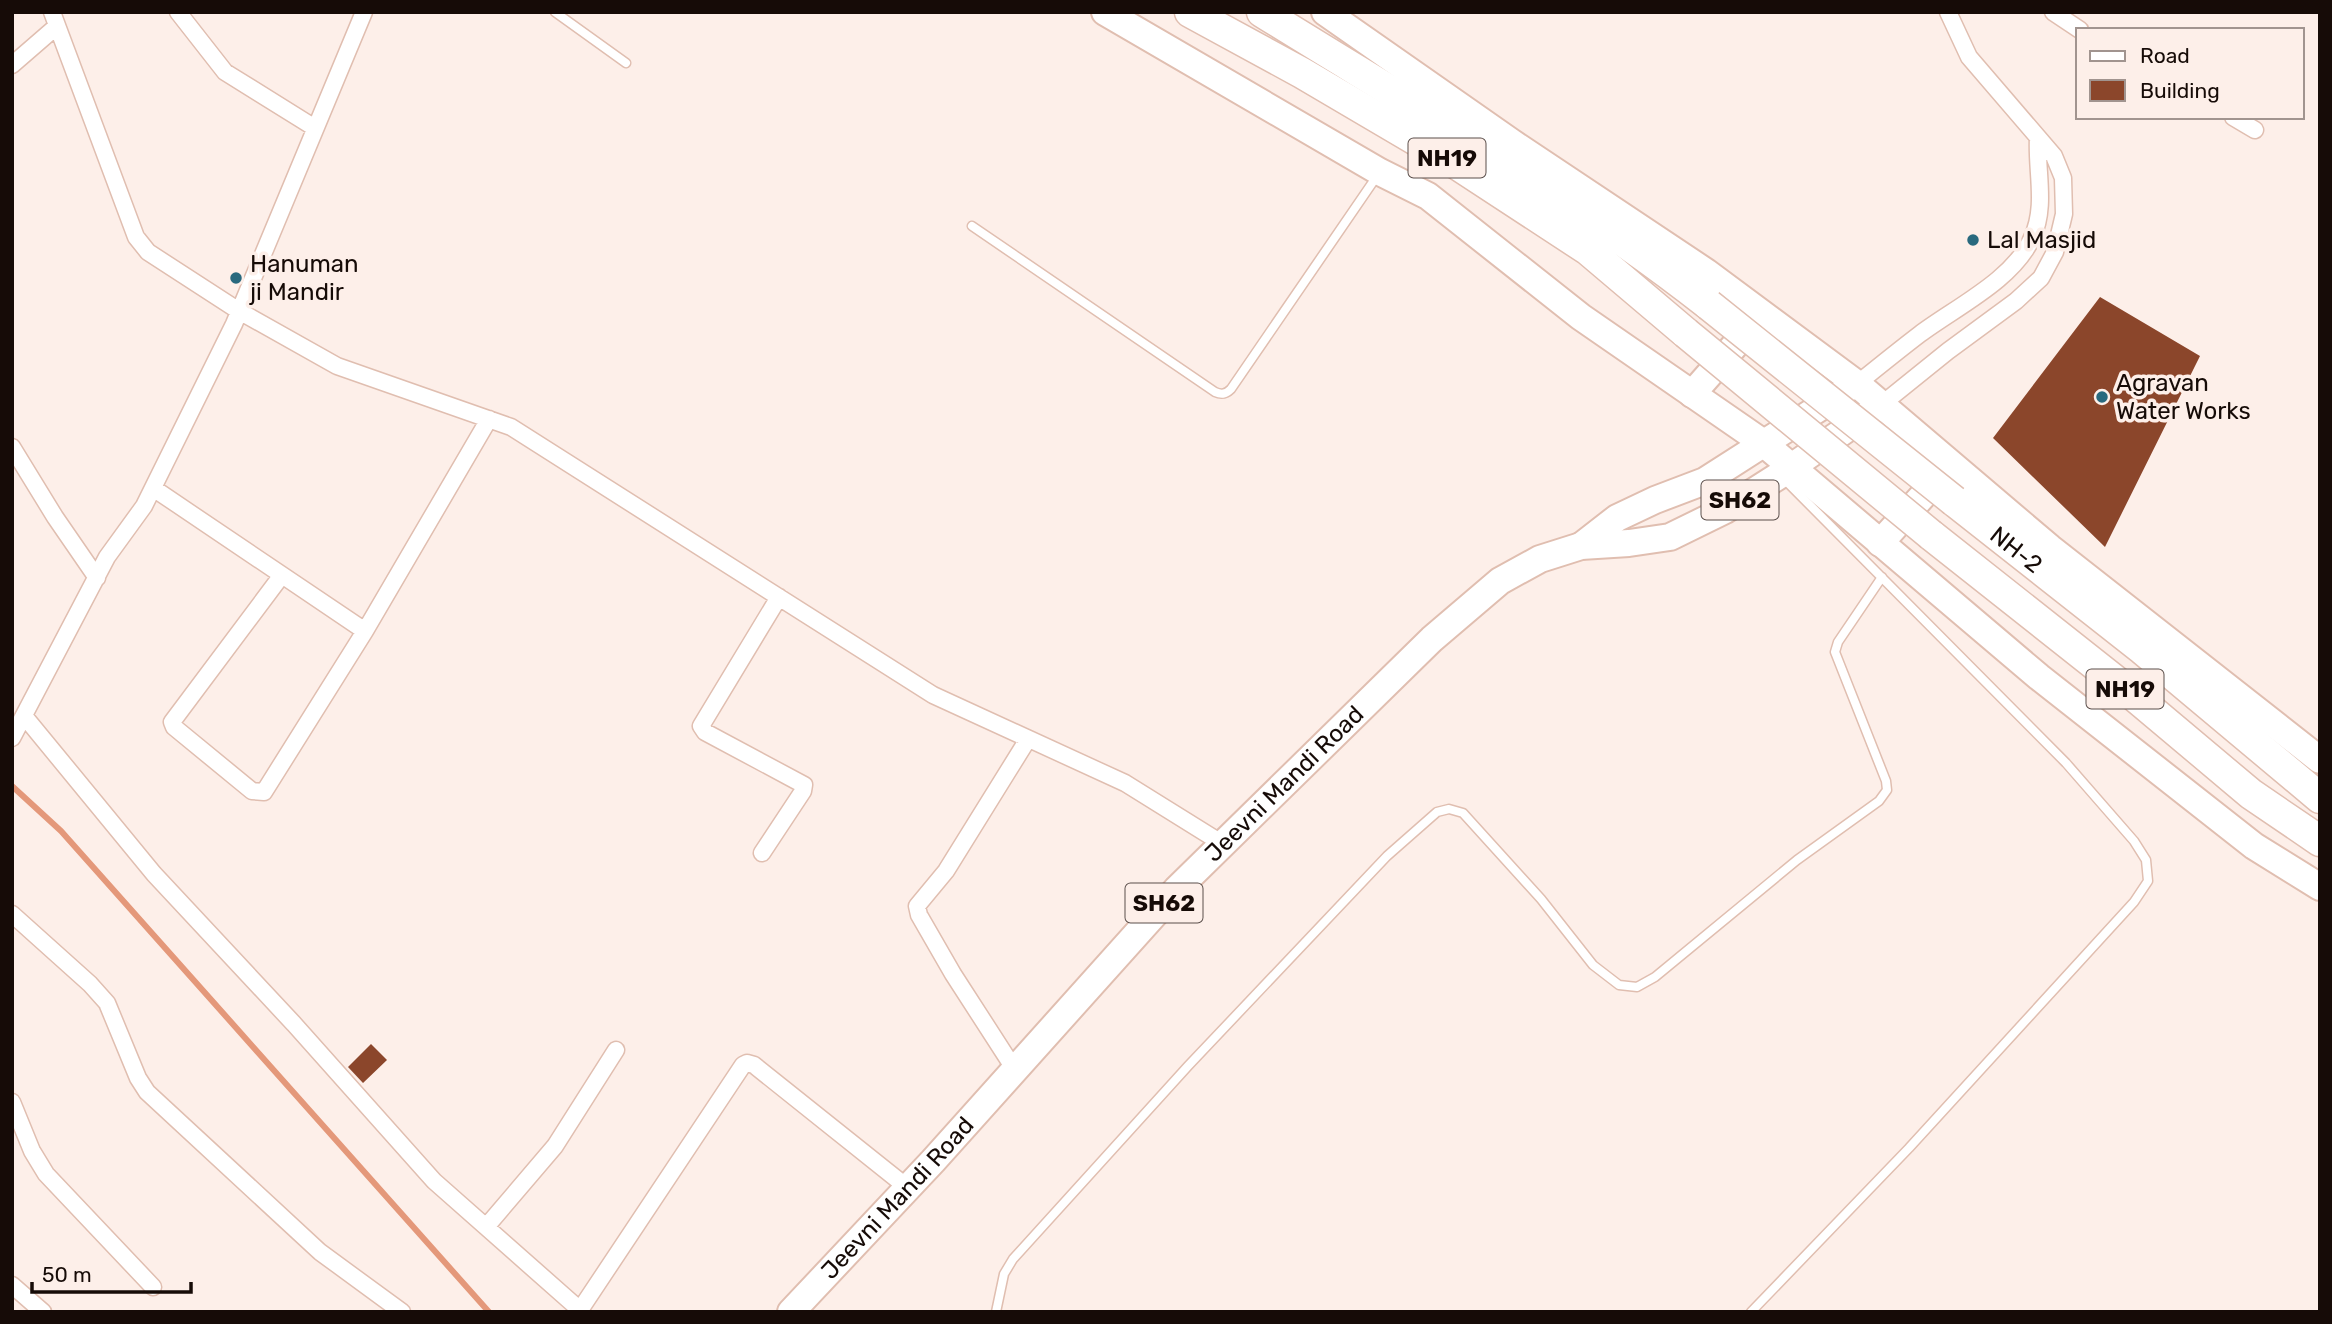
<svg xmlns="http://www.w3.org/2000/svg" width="2332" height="1324" viewBox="0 0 2332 1324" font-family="Rubik,sans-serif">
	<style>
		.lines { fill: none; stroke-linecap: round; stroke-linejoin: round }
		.stream { stroke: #e4987a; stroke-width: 6 }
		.building { fill: #8b462b }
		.lane-casing { stroke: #e0beb0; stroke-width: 11 }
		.street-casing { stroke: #e0beb0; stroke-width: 19 }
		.primary-casing { stroke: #e0beb0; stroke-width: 30 }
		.highway-casing { stroke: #e0beb0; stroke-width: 33 }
		.lane { stroke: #fff; stroke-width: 8 }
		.street { stroke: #fff; stroke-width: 16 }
		.primary { stroke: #fff; stroke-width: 26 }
		.highway { stroke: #fff; stroke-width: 30 }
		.highway-bridge-casing { stroke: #e0beb0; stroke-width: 33; stroke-linecap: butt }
		.highway-bridge { stroke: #fff; stroke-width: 30 }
		.poi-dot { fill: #29697e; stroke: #fdefe9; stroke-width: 2.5 }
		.labels { text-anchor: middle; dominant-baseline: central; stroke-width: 7; stroke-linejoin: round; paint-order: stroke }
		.shield { fill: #fdefe9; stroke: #5b4f4b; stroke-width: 2 }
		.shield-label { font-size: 23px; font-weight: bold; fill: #160b07 }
		.poi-label { font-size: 24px; fill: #160b07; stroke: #fdefe9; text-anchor: start }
		.street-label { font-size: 24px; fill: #160b07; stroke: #fdefe9 }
	</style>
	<rect width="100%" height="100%" fill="#fdefe9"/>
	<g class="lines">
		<path class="stream" d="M 12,786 L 61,831 L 489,1312"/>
	</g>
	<path class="building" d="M 2100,297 L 2200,356 L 2105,547 L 1993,438 Z
		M 371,1044 L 387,1060 L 363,1083 L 348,1067 Z"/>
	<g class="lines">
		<defs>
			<path id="lane" d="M 555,12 L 626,63
				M 972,226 L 1215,392 C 1222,395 1226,394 1231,389 L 1377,176
				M 996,1312 L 1004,1274 L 1013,1259 L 1188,1066 L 1387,856 L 1437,812 L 1449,809 L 1463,813 L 1541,899 L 1593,965 L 1619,985 L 1637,987 L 1655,977 L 1797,860 L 1879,801 L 1887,790 L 1886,781 L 1835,652 L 1838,642 L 1882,577
				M 1751,1312 L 1909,1148 L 2134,902 L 2148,881 L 2146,860 L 2134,841 L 2066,763 L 1783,478"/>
			<path id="street" d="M 52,12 L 136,237 L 148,252 L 239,311 L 337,366 L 511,427 L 933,695 L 1125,783 L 1223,844
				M 178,12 L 225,72 L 315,128
				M 2053,12 L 2080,30
				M 12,65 L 57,26
				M 2233,117 L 2255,130
				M 1857,384 C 1878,367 1899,350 1920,334 C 1956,307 2013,280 2032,238 C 2047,206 2036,171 2038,138
				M 1881,405 L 1948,351 L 2016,301 L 2041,278 L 2055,252 L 2064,214 L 2063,178 L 2054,156 L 1969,57 L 1948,12
				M 12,447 L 55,517 L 97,578
				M 153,488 L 365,631 L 489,419
				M 282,575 L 172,722 L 174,727 L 252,791 L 264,792 L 365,631
				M 25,717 L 154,874 L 294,1024 L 434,1181 L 580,1310
				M 12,738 L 107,557 L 144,506 L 234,324 L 364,12
				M 762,853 L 803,791 L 804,785 L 705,732 L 701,726 L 779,597
				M 12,914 L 90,984 L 107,1003 L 138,1078 L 147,1092 L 320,1252 L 402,1312
				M 1015,1070 L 953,974 L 919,915 L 917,906 L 946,871 L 1028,739
				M 12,1102 L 32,1151 L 46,1174 L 153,1287
				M 486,1227 L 555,1146 L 616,1050
				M 12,1285 L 43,1312
				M 582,1312 L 580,1310 L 743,1065 L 747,1063 L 754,1065 L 908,1188"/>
			<g id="primary">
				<path d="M 1105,12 L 1380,172 L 1428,196 L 1581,317 L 1762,442 L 2039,677 L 2254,846 L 2320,887"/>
				<path d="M 1325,12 L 1511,142 L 1706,272 L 1857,384 L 2050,548 L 2320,760"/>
				<path d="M 1692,394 L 1758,319"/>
				<path d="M 1880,543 L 1947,469"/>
				<path d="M 1581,546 L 1617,518 L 1655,500 L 1705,481 L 1844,392"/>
				<path id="s1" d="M 791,1312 L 933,1161 L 1177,889 L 1432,639 L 1500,581 L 1540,559 L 1581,546 L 1629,543 L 1670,537 L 1725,510 L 1780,475 L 1881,405"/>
			</g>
			<g id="highway">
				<path d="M 1190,12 L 1302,73 L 1455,163 L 1588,250 L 1686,333"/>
				<path d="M 1262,12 C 1413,106 1569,195 1709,305"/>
				<path id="s2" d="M 1954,501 L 2142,649 L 2320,798"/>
				<path d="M 1931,535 L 2132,694 L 2251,794 L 2320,841"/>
			</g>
		</defs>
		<use href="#lane" class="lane-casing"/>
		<use href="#street" class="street-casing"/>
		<use href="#primary" class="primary-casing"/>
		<use href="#highway" class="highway-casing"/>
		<use href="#lane" class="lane"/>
		<use href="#street" class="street"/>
		<use href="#primary" class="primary"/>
		<use href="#highway" class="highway"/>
		<defs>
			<path id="highway-bridge" d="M 1709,305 L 1954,501
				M 1686,333 L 1931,535"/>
		</defs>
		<use href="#highway-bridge" class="highway-bridge-casing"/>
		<use href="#highway-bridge" class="highway-bridge"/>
	</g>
	<g class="poi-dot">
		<circle cx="1973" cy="240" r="7"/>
		<circle cx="236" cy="278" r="7"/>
		<circle cx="2102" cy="397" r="7"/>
	</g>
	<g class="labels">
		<g class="shield">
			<rect x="1408.5" y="138.5" width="77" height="39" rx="5"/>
			<rect x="1701.5" y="480.5" width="77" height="39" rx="5"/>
			<rect x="2086.5" y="669.5" width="77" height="39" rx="5"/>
			<rect x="1125.5" y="883.5" width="77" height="39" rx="5"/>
		</g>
		<g class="shield-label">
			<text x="1447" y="158">NH19</text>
			<text x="1740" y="500">SH62</text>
			<text x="2125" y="689">NH19</text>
			<text x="1164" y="903">SH62</text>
		</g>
		<g class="poi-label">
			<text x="1987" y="240">Lal Masjid</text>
			<text x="250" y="264">Hanuman<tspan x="250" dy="28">ji Mandir</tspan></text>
			<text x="2116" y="383">Agravan<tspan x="2116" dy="28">Water Works</tspan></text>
		</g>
		<g class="street-label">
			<text stroke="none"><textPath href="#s2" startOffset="79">NH-2</textPath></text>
			<text stroke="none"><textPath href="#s1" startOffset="723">Jeevni Mandi Road</textPath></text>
			<text stroke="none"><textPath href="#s1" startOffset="156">Jeevni Mandi Road</textPath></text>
		</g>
	</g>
	<rect width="2332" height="1324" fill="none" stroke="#160b07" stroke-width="28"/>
	<rect x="2076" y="28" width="228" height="91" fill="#fdefe9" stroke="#a1948f" stroke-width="2"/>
	<rect x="2090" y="51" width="35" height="10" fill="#ffffff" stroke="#a1948f" stroke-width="2"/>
	<text x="2140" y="63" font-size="21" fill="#160b07">Road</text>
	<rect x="2090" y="80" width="35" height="21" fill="#8b462b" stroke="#a1948f" stroke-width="2"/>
	<text x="2140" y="98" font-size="21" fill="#160b07">Building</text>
	<path d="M32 1282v10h159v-10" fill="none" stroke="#160b07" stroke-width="3.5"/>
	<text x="42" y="1282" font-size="21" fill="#160b07" stroke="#fdefe9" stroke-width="5" paint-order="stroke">50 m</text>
</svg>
